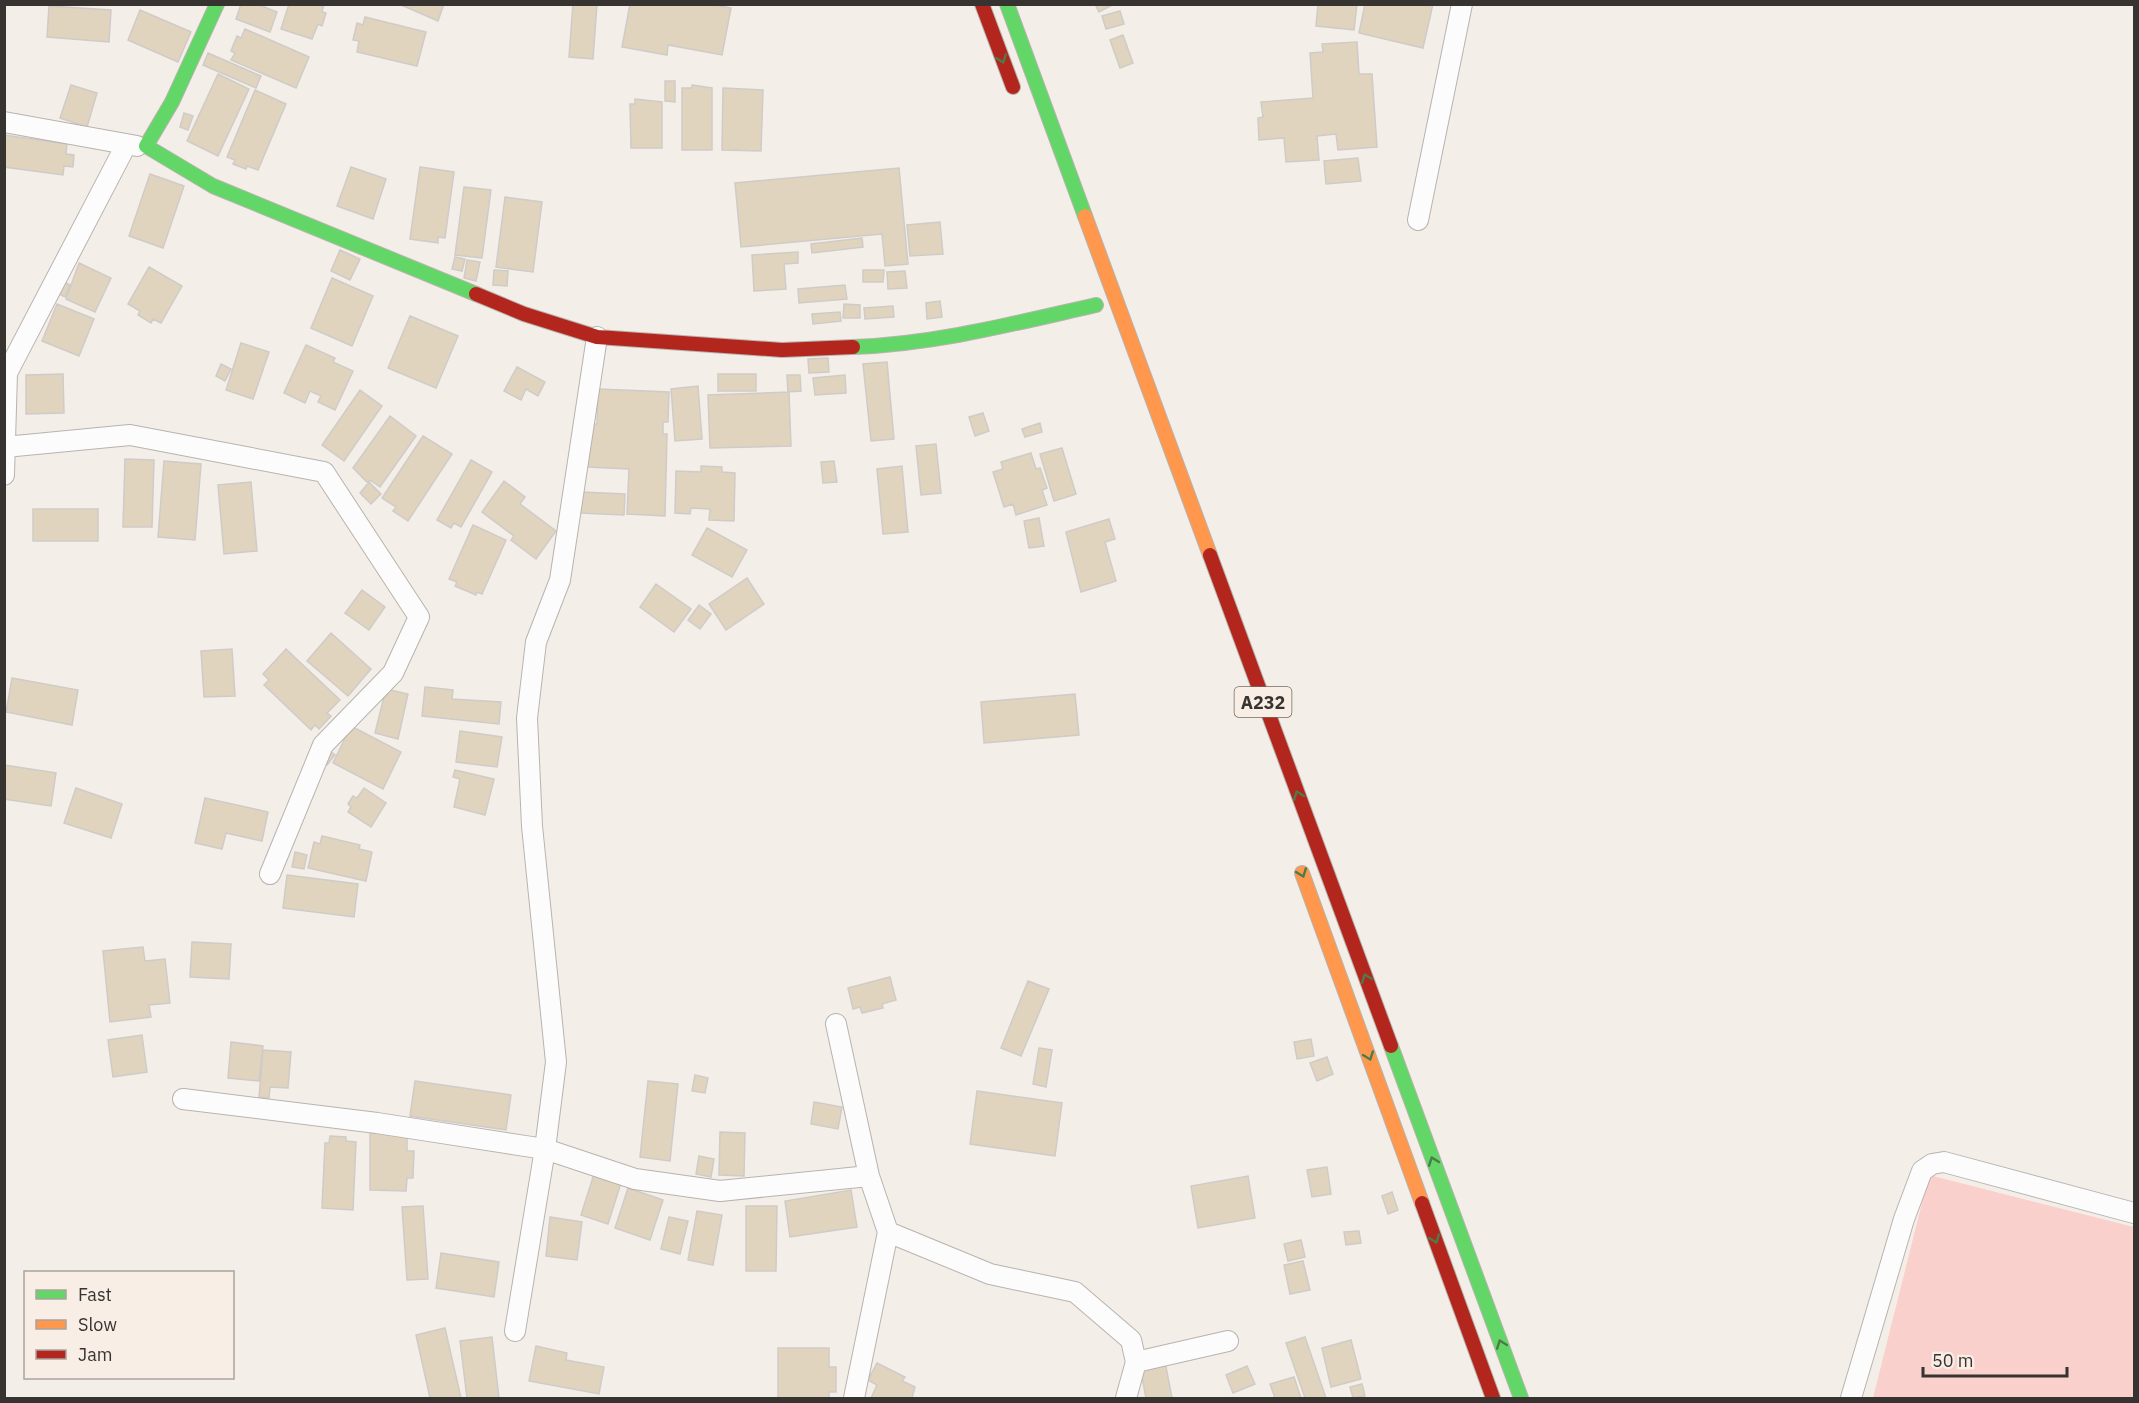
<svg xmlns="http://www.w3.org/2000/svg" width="2139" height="1403" viewBox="0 0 2139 1403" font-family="'IBM Plex Sans',sans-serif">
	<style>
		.green { fill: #f9d0cc }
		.building { fill: #e0d4bf; stroke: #cfcbc7; stroke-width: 1.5 }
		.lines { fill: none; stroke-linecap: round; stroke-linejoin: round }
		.street-casing { stroke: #b8b3af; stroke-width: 22 }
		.fast-casing { stroke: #b8b3af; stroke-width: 16 }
		.slow-casing { stroke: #b8b3af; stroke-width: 16 }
		.jam-casing { stroke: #b8b3af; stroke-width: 16 }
		.street { stroke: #fdfcfc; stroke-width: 20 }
		.fast { stroke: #63d668; stroke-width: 14 }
		.slow { stroke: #ff974d; stroke-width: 14 }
		.jam { stroke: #b3261e; stroke-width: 14 }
		.oneway { stroke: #4b7c49 }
		.labels { text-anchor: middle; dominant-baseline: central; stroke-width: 4.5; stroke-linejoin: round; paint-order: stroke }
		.shield { fill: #f8eee5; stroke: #716b66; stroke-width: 1.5 }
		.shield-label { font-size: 18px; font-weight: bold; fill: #373330 }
	</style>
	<rect width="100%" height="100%" fill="#f4eee9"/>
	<path class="green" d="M 1929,1175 L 2134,1227 L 2134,1398 L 1873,1398 Z"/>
	<path class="building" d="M 241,4 L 257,4 L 277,12 L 270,32 L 236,19 Z
		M 289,4 L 324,4 L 322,12 L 326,13 L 322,26 L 318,24 L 312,39 L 281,29 Z
		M 399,4 L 444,4 L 438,21 Z
		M 573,4 L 597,4 L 593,59 L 569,57 Z
		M 630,4 L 710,4 L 731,8 L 722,55 L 668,45 L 667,55 L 622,47 Z
		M 1095,4 L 1114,4 L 1099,12 Z
		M 1318,4 L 1357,4 L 1354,30 L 1316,26 Z
		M 1365,4 L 1433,4 L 1423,48 L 1359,33 Z
		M 49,6 L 111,10 L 109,42 L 47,37 Z
		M 140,10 L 191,32 L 178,62 L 128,40 Z
		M 1120,11 L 1124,24 L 1106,29 L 1102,16 Z
		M 365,17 L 426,32 L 417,66 L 357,52 L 359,41 L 353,40 L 357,23 L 363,25 Z
		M 245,29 L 309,57 L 296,88 L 231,60 L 235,53 L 231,51 L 237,36 L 241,38 Z
		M 1123,35 L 1133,63 L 1120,68 L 1110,40 Z
		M 1357,42 L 1359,74 L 1372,74 L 1377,147 L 1338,150 L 1336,134 L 1317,136 L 1319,160 L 1286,162 L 1284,138 L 1259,140 L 1258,118 L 1263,117 L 1261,102 L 1313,98 L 1310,53 L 1323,52 L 1322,44 Z
		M 208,53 L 261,76 L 256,88 L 203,65 Z
		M 218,74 L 249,89 L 218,156 L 187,141 Z
		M 665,81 L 675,81 L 675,102 L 665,101 Z
		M 71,85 L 97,93 L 87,127 L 60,118 Z
		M 692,85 L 712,88 L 712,150 L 682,150 L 682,88 L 692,88 Z
		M 723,88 L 763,90 L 761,151 L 722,150 Z
		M 255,90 L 286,104 L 258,170 L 247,166 L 246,169 L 233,164 L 235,160 L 227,157 Z
		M 635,99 L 662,102 L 662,148 L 631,148 L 630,104 L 635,104 Z
		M 184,113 L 193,116 L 188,130 L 180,127 Z
		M 4,135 L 67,144 L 66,154 L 74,155 L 73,167 L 64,166 L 63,175 L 4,167 Z
		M 1358,158 L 1361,181 L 1326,184 L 1324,161 Z
		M 351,167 L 386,179 L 373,219 L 337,206 Z
		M 420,167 L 454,172 L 445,238 L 438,237 L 438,243 L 410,239 Z
		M 899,168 L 908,264 L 885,266 L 882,234 L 741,247 L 735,183 Z
		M 150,174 L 184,186 L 163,248 L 129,236 Z
		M 464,187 L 491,190 L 482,258 L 455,255 Z
		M 505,197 L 542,202 L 533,272 L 496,267 Z
		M 940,222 L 943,254 L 910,256 L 907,225 Z
		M 862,238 L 863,247 L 812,253 L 811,244 Z
		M 340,250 L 360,259 L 350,280 L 331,271 Z
		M 798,252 L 798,263 L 784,264 L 786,289 L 754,291 L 752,255 Z
		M 455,257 L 465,259 L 462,271 L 452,269 Z
		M 467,260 L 480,262 L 476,281 L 464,278 Z
		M 79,263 L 111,278 L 95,312 L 66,299 Z
		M 149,267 L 182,286 L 161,323 L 153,319 L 151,323 L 138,315 L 140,311 L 128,304 Z
		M 494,270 L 508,271 L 507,286 L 493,285 Z
		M 863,270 L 884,270 L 883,282 L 863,282 Z
		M 905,271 L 907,288 L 888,289 L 887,272 Z
		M 332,278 L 373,296 L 352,346 L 311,328 Z
		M 59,280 L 70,285 L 65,297 L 53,291 Z
		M 845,285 L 847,299 L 799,303 L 798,289 Z
		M 940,301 L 942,317 L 927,319 L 926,303 Z
		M 57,304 L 94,319 L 79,356 L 42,341 Z
		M 844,304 L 860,305 L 860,318 L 843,318 Z
		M 893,306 L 894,317 L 865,319 L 864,308 Z
		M 840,312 L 841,321 L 813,324 L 812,314 Z
		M 410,316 L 458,336 L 436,388 L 388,368 Z
		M 241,343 L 269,352 L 253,399 L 226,390 Z
		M 306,345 L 335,358 L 333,362 L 353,371 L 335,410 L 318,402 L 321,396 L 310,391 L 305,403 L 284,393 Z
		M 828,358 L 829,372 L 809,373 L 808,359 Z
		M 887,362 L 894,439 L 871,441 L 863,364 Z
		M 221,364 L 231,369 L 225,381 L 216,376 Z
		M 517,367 L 545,382 L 538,396 L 526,389 L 521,400 L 504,391 Z
		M 63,374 L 64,413 L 26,414 L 26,375 Z
		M 718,374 L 756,374 L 756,391 L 718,391 Z
		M 787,375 L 800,375 L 801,391 L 788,392 Z
		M 845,375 L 846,393 L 815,395 L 813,378 Z
		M 698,386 L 702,439 L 675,441 L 671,389 Z
		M 598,389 L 669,392 L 668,422 L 663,422 L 663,434 L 667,434 L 665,516 L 627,514 L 629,469 L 587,467 L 588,424 L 597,424 Z
		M 360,390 L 382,406 L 344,461 L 322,445 Z
		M 789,392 L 791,446 L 710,448 L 708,395 Z
		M 983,413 L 989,431 L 975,436 L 969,417 Z
		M 390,416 L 416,436 L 380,487 L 370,480 L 368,483 L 353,468 Z
		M 1040,423 L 1042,432 L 1025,437 L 1022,429 Z
		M 423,436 L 452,454 L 408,521 L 393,511 L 396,507 L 382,498 Z
		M 936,444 L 941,493 L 921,495 L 916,446 Z
		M 1062,448 L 1076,494 L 1054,501 L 1040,454 Z
		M 1031,453 L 1036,469 L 1040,468 L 1047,488 L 1042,490 L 1047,505 L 1016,515 L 1013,504 L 1004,507 L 993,472 L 1003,469 L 1001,462 Z
		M 125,459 L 154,460 L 152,527 L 123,527 Z
		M 471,460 L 492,472 L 461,527 L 454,523 L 451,528 L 437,520 Z
		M 164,461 L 201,464 L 195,540 L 158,537 Z
		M 834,461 L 837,482 L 823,483 L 821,462 Z
		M 701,466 L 722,467 L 722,472 L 735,473 L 734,521 L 709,520 L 710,509 L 691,508 L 690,514 L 675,513 L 676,471 L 701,472 Z
		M 902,466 L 908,532 L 883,534 L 877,469 Z
		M 504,481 L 525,497 L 520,504 L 556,531 L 536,559 L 511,540 L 514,536 L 482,512 Z
		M 251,482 L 257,551 L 224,554 L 218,485 Z
		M 369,482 L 381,494 L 371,504 L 360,493 Z
		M 581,492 L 625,494 L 624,515 L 580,513 Z
		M 33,509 L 98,509 L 98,541 L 33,541 Z
		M 1039,518 L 1044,546 L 1029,548 L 1024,521 Z
		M 1109,519 L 1115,539 L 1105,542 L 1116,581 L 1081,592 L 1066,532 Z
		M 473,525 L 506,540 L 482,594 L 477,592 L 476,595 L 455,586 L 457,582 L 449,579 Z
		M 707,528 L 747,550 L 732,577 L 692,555 Z
		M 747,578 L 764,604 L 726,630 L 709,604 Z
		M 656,584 L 691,609 L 674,632 L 640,607 Z
		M 362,590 L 385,607 L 369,630 L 345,613 Z
		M 699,605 L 711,614 L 700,629 L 688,620 Z
		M 331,633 L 371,669 L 348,696 L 307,661 Z
		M 232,649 L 235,696 L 204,697 L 201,651 Z
		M 286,649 L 340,700 L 327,713 L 331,716 L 319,729 L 315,725 L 311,730 L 264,685 L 269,680 L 263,674 Z
		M 12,678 L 78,690 L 72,725 L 6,712 Z
		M 425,687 L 453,690 L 452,699 L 501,702 L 499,724 L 422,716 Z
		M 386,689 L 408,694 L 398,739 L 375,733 Z
		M 1075,694 L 1079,735 L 984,743 L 981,702 Z
		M 351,726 L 401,752 L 383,789 L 333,763 Z
		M 460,731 L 502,737 L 497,767 L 456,762 Z
		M 326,748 L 335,755 L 327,765 L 319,759 Z
		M 4,765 L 56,773 L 51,806 L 4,799 Z
		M 455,770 L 494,779 L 485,815 L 454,807 L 460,779 L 453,777 Z
		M 76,788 L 122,804 L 111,838 L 64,823 Z
		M 364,788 L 386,803 L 371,827 L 348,812 L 351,807 L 348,804 L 353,796 L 357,798 Z
		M 205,798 L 268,812 L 262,841 L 226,833 L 222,849 L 195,843 Z
		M 322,836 L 360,845 L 359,849 L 372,852 L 366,881 L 308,868 L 314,842 L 320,844 Z
		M 295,852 L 307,855 L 304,869 L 292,867 Z
		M 287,875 L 358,884 L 354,917 L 283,908 Z
		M 192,942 L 231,944 L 229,979 L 190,977 Z
		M 143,947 L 145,961 L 165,959 L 170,1003 L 149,1005 L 151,1017 L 110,1022 L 103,951 Z
		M 890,977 L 896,1000 L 882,1004 L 883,1008 L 862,1013 L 860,1007 L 853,1009 L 848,988 Z
		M 1028,981 L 1049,989 L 1021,1056 L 1001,1048 Z
		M 142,1035 L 147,1072 L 113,1077 L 108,1040 Z
		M 1311,1039 L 1314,1056 L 1297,1059 L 1294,1042 Z
		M 231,1042 L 263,1046 L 259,1081 L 228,1078 Z
		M 1039,1048 L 1052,1050 L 1046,1087 L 1033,1084 Z
		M 263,1050 L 291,1052 L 288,1088 L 270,1087 L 269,1098 L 259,1097 Z
		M 1327,1057 L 1333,1074 L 1317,1081 L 1310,1063 Z
		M 695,1075 L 708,1078 L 705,1093 L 692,1091 Z
		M 415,1081 L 511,1095 L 506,1130 L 410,1116 Z
		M 648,1081 L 678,1084 L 670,1161 L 640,1157 Z
		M 977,1091 L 1062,1103 L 1055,1156 L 970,1144 Z
		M 814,1102 L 842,1107 L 838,1129 L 811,1124 Z
		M 720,1132 L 745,1133 L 744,1176 L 719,1175 Z
		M 370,1133 L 407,1134 L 407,1151 L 414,1151 L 413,1178 L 407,1178 L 406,1191 L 370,1190 Z
		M 330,1136 L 346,1137 L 346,1141 L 356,1142 L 353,1210 L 322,1208 L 325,1143 L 329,1143 Z
		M 699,1156 L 714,1159 L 711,1177 L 696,1174 Z
		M 1327,1167 L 1331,1194 L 1312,1197 L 1307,1170 Z
		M 594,1174 L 621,1183 L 608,1224 L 581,1215 Z
		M 1248,1176 L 1255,1218 L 1198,1228 L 1191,1186 Z
		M 628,1188 L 663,1200 L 650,1240 L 615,1228 Z
		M 851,1190 L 857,1227 L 790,1237 L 785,1201 Z
		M 1392,1192 L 1398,1210 L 1388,1214 L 1382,1196 Z
		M 423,1206 L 428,1279 L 407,1280 L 402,1207 Z
		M 746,1206 L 777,1206 L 776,1271 L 746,1271 Z
		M 697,1211 L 722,1215 L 713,1265 L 688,1260 Z
		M 550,1217 L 582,1222 L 577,1260 L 546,1256 Z
		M 669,1217 L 688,1221 L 680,1254 L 661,1249 Z
		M 1359,1231 L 1361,1243 L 1346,1245 L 1344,1232 Z
		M 1301,1240 L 1305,1257 L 1288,1261 L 1284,1244 Z
		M 441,1253 L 499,1262 L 494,1297 L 436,1288 Z
		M 1303,1261 L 1310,1290 L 1290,1294 L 1284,1265 Z
		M 445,1328 L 461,1398 L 430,1398 L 416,1335 Z
		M 492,1337 L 499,1398 L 467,1398 L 460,1341 Z
		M 1305,1337 L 1326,1398 L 1305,1398 L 1286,1343 Z
		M 1351,1340 L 1361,1379 L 1331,1387 L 1322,1348 Z
		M 536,1346 L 567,1353 L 566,1360 L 604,1367 L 599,1394 L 529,1381 Z
		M 778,1348 L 829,1348 L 829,1367 L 836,1367 L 836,1392 L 829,1392 L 829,1398 L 778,1398 Z
		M 1165,1362 L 1172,1398 L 1146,1398 L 1140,1367 Z
		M 877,1363 L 905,1377 L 902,1381 L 915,1387 L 912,1398 L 871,1398 L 877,1385 L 868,1380 Z
		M 1247,1366 L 1255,1384 L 1233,1393 L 1226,1375 Z
		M 1294,1377 L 1301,1398 L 1275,1398 L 1270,1384 Z
		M 1362,1384 L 1365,1396 L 1353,1398 L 1350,1387 Z"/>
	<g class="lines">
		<defs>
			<path id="street" d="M 4,122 L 137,146
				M 1418,220 L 1462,4
				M 5,447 L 130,435 L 324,472 L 419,617 L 393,673 L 323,745 L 270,874
				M 4,475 L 7,373 L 126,145
				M 836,1024 L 869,1176 L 888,1232 L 854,1398
				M 183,1099 L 377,1123 L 545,1149 L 635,1179 L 720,1191 L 869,1176
				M 888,1232 L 990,1274 L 1075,1292 L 1131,1340 L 1136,1362 L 1126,1398
				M 515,1331 L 545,1149 L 556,1062 L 532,826 L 527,718 L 536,642 L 560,580 L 597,337
				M 1136,1362 L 1228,1341
				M 1851,1398 L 1904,1219 L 1922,1171 L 1932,1164 L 1944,1162 L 2134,1213"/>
			<path id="fast" d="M 217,4 L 172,102 L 146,146 L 213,186 L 476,294
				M 1007,4 L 1085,216
				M 853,347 C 936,344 1016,323 1096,305
				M 1391,1046 L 1521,1398"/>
			<path id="slow" d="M 1085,216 L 1210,555
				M 1302,873 L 1422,1203"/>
			<path id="jam" d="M 982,4 L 1013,87
				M 476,294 L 524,314 L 597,337 L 782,350 L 853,347
				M 1210,555 L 1391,1046
				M 1422,1203 L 1493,1398"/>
		</defs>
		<use href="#street" class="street-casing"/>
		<use href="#fast" class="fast-casing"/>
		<use href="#slow" class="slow-casing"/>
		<use href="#jam" class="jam-casing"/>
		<use href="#street" class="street"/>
		<use href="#fast" class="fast"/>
		<use href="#slow" class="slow"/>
		<use href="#jam" class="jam"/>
	</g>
	<defs><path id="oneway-chevron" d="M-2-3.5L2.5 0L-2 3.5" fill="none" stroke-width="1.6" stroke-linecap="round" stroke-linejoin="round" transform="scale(1.5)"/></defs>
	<g class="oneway">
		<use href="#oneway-chevron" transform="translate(1002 59) rotate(69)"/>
		<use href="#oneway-chevron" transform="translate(1298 795) rotate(-110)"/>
		<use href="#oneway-chevron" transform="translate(1302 873) rotate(70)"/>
		<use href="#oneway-chevron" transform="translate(1366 978) rotate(-110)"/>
		<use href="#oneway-chevron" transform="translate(1369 1056) rotate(70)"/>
		<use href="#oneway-chevron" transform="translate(1433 1161) rotate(-110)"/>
		<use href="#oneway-chevron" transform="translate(1435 1239) rotate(70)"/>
		<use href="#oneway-chevron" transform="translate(1501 1344) rotate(-110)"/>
	</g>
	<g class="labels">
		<rect class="shield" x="1234.5" y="687" width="57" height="30" rx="4.5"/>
		<g class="shield-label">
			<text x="1263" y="702">A232</text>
		</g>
	</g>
	<rect width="2139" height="1403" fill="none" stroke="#373330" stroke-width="12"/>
	<rect x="24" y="1271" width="210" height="108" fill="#f8eee5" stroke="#aba39d" stroke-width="1.5"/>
	<rect x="36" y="1290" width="30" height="9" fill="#63d668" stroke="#aba39d" stroke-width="1.5"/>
	<text x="78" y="1301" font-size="18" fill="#373330">Fast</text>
	<rect x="36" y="1320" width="30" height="9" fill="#ff974d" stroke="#aba39d" stroke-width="1.5"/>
	<text x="78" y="1331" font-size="18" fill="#373330">Slow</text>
	<rect x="36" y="1350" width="30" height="9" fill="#b3261e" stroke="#aba39d" stroke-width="1.5"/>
	<text x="78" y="1361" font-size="18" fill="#373330">Jam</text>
	<path d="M1923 1367v9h144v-9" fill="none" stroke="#373330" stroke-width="3"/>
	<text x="1932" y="1367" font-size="18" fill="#373330" stroke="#f8eee5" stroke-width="4.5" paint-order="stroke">50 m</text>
</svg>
